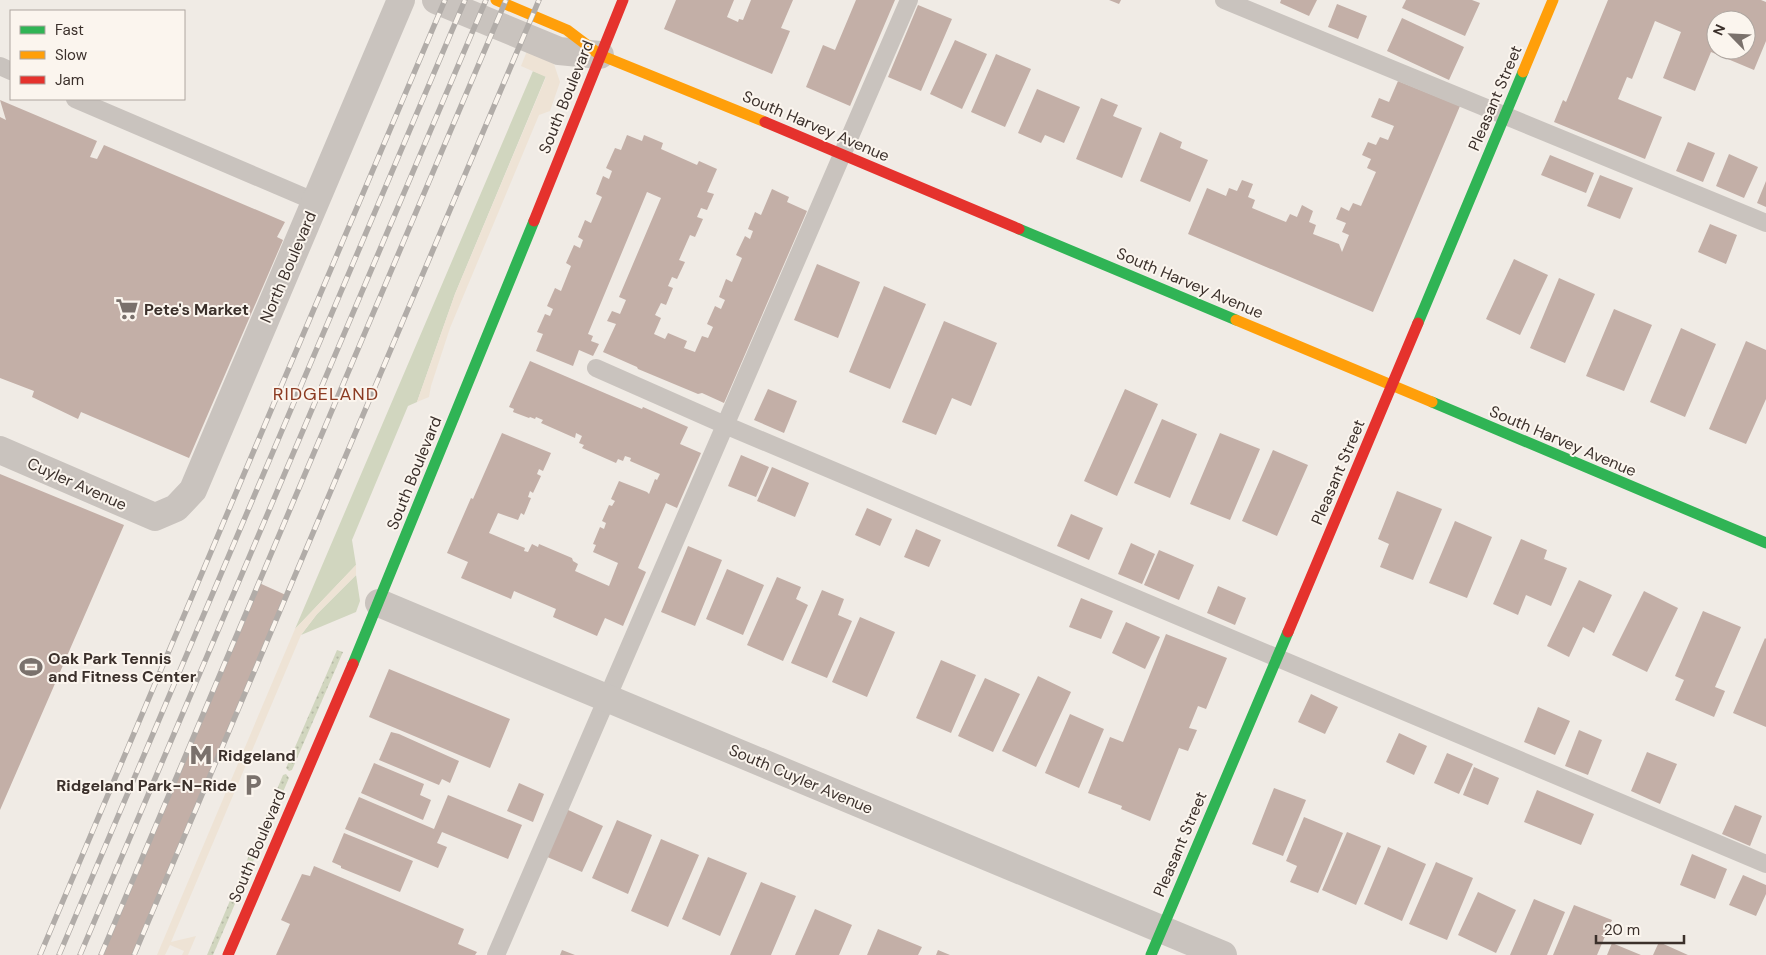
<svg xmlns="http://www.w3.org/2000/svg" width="1766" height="955" viewBox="0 0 1766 955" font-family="'DM Sans',sans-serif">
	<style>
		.grass { fill: #d1d6bf }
		.garden { fill: url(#garden-dots) }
		.plaza { fill: #eee3d5 }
		.building { fill: #c3afa7; fill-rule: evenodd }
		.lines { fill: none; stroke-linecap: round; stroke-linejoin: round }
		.lane { stroke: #c9c3be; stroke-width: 18 }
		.street { stroke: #c9c3be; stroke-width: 28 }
		.fast { stroke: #30b455; stroke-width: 11 }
		.slow { stroke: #ff9f0a; stroke-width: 11 }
		.jam { stroke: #e5322d; stroke-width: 11 }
		.rail-casing { stroke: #b1aca8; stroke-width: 5.5 }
		.rail { stroke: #fbf5ee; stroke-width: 4; stroke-dasharray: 11; stroke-linecap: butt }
		.labels { text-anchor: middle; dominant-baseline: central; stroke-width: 4; stroke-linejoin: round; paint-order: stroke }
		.street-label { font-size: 16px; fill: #3b302b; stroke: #fbf5ee }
		.poi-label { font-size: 16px; font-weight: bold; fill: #3b302b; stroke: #fbf5ee; text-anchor: start }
		.neighbourhood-label { font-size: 18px; letter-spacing: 1px; fill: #8c3b22; stroke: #fbf5ee }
	</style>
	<defs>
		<pattern id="garden-dots" width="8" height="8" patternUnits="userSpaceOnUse" patternTransform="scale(1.25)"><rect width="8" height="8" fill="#d1d6bf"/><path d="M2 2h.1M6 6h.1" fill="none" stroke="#b4b8a4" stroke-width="1.8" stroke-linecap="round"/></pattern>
	</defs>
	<rect width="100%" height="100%" fill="#f0ebe5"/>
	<path class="grass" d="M 533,71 L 546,76 L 455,294 L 417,402 L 408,406 L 352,540 L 356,565 L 295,629 Z
		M 356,575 L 360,601 L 356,612 L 301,635 L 317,614 Z"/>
	<path class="garden" d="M 337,650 L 343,652 L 292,770 L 289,771 L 286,768 Z
		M 286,774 L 289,778 L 213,955 L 207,955 L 283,775 Z"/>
	<path class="plaza" d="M 527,51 L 554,64 L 560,82 L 550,111 L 539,115 L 450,328 L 431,386 L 429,397 L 417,402 L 455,294 L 546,77 L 521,66 Z
		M 356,565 L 356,575 L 317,614 L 301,635 L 171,942 L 196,936 L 188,955 L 182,955 L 184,951 L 170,945 L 165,955 L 157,955 L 295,629 Z"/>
	<path class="building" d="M 676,0 L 734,0 L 727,17 L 738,22 L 739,19 L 743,20 L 751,0 L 793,0 L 781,28 L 790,31 L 772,74 L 664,29 Z
		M 856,0 L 895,0 L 850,106 L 806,87 L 823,45 L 835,50 Z
		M 1109,0 L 1121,0 L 1119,4 Z
		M 1281,0 L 1317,0 L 1309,16 L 1280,3 Z
		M 1406,0 L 1472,0 L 1480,3 L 1465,36 L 1402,8 Z
		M 1608,0 L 1761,0 L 1766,2 L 1766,41 L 1754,70 L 1711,52 L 1695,91 L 1663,78 L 1681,32 L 1655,21 L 1632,79 L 1627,77 L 1618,99 L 1662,117 L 1645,159 L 1554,122 L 1563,100 L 1566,102 ZM 1716,20 L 1746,20 L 1746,50 L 1716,50 Z
		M 1337,4 L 1367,16 L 1358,39 L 1328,27 Z
		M 918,5 L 952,19 L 921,91 L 888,77 Z
		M 1402,18 L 1464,47 L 1449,80 L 1387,51 Z
		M 955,40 L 987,54 L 962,109 L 930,94 Z
		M 996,54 L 1031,69 L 1005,127 L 971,112 Z
		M 1398,81 L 1460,106 L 1373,312 L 1188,234 L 1207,188 L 1226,196 L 1229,188 L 1237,191 L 1242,180 L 1253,184 L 1248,197 L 1255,200 L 1252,208 L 1286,222 L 1290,214 L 1297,217 L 1302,205 L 1313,211 L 1309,222 L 1316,225 L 1313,234 L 1339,244 L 1342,252 L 1349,235 L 1342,232 L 1346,223 L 1336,219 L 1341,207 L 1349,211 L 1353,203 L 1361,206 L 1376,172 L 1367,168 L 1371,159 L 1362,155 L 1368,142 L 1376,145 L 1380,137 L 1388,140 L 1394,126 L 1371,117 L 1379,98 L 1389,102 Z
		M 1037,89 L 1080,107 L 1064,143 L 1045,135 L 1041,143 L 1018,133 Z
		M 1101,98 L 1118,105 L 1113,116 L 1142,128 L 1122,178 L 1076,159 Z
		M 0,100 L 97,141 L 90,157 L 97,159 L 104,145 L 285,222 L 277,237 L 283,240 L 189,458 L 81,412 L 78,419 L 32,397 L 34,391 L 0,378 L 0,117 L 6,120 Z
		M 1160,132 L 1182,142 L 1180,148 L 1208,160 L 1190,202 L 1140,181 Z
		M 627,135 L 642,141 L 644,135 L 663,143 L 661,149 L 697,165 L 699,161 L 717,169 L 707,192 L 714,194 L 707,210 L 701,208 L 697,217 L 703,219 L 695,237 L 690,235 L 679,260 L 685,262 L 677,279 L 672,277 L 668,286 L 673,288 L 666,305 L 661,303 L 655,315 L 661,318 L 654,334 L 665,339 L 668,333 L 687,341 L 684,348 L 695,352 L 702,336 L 708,338 L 713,327 L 707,324 L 715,306 L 721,309 L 725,300 L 719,297 L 726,279 L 732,282 L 742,258 L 736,255 L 745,236 L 750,239 L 753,231 L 748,229 L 755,212 L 761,215 L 772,189 L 789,197 L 787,202 L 807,211 L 724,403 L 702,393 L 698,394 L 638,369 L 637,367 L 603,352 L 616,324 L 607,321 L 612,311 L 620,314 L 626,300 L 619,297 L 661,198 L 647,192 L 588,334 L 593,336 L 591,341 L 599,344 L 593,356 L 579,350 L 573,366 L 536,351 L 543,334 L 537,332 L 545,314 L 550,316 L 553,309 L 547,306 L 555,288 L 561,291 L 571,266 L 566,263 L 574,245 L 580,248 L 583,240 L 578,237 L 585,220 L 591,223 L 602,197 L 596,194 L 603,176 L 609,179 L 612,171 L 606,168 L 615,148 L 621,150 Z
		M 1688,142 L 1715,153 L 1703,182 L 1676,171 Z
		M 1729,154 L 1758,167 L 1744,198 L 1716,186 Z
		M 1550,155 L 1594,173 L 1586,193 L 1541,175 Z
		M 1600,175 L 1633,188 L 1620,219 L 1587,206 Z
		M 1766,181 L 1766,207 L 1757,203 Z
		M 1710,224 L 1737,235 L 1726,264 L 1698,252 Z
		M 1514,259 L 1548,275 L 1520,335 L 1486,319 Z
		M 817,264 L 860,282 L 838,338 L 794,320 Z
		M 1559,278 L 1595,294 L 1565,363 L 1530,348 Z
		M 884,286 L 926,304 L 890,389 L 849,372 Z
		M 1614,309 L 1652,325 L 1624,391 L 1586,376 Z
		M 944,321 L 997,343 L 971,406 L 952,398 L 936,435 L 902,422 Z
		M 1681,328 L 1716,344 L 1685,417 L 1650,402 Z
		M 1746,341 L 1766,350 L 1766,399 L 1746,444 L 1709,429 Z
		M 530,361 L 642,409 L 643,407 L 688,427 L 680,444 L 701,453 L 677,508 L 666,503 L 638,568 L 646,572 L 623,626 L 605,618 L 597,636 L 553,617 L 556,609 L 514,591 L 511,599 L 461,578 L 468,562 L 447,553 L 471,498 L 473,499 L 502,433 L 551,453 L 543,471 L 539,469 L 537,474 L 541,476 L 533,493 L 530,491 L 528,497 L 531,498 L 524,515 L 521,513 L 518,520 L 498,513 L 489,533 L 525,548 L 524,551 L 528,552 L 532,544 L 538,547 L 539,544 L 572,558 L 573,561 L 578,564 L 575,571 L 609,586 L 618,563 L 593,552 L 596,545 L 593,544 L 600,527 L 604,529 L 606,523 L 602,521 L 609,505 L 612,506 L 615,501 L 611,499 L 619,481 L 647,492 L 649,494 L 655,479 L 657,480 L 660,474 L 630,461 L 631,458 L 625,456 L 623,461 L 618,459 L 616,463 L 582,448 L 584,445 L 579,443 L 582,436 L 576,433 L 575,438 L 541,423 L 543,420 L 536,417 L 535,419 L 530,417 L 529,418 L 513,412 L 514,409 L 509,407 Z
		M 768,389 L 797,401 L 784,433 L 754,420 Z
		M 1125,389 L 1158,404 L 1117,496 L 1084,481 Z
		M 1162,419 L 1197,434 L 1170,498 L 1134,483 Z
		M 1220,433 L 1260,449 L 1230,520 L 1190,504 Z
		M 1273,450 L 1308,465 L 1277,536 L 1242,521 Z
		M 741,455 L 769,467 L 756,497 L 728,486 Z
		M 772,467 L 809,483 L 795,517 L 757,501 Z
		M 0,474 L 124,525 L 0,810 Z
		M 1397,491 L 1442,509 L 1413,580 L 1380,567 L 1389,544 L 1378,539 Z
		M 867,508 L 892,519 L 880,546 L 855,535 Z
		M 1071,514 L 1103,528 L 1089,560 L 1057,546 Z
		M 1455,521 L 1492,537 L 1467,598 L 1429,583 Z
		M 916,529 L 941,540 L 929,567 L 904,557 Z
		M 1521,539 L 1547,550 L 1544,559 L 1567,568 L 1551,606 L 1526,595 L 1518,615 L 1493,604 Z
		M 1131,543 L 1155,554 L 1142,584 L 1118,574 Z
		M 688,546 L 722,560 L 695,626 L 661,612 Z
		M 1159,550 L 1194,565 L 1179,600 L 1144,585 Z
		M 727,569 L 764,585 L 743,635 L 706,619 Z
		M 777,577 L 801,587 L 796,599 L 808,605 L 783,661 L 747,645 Z
		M 1579,580 L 1612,595 L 1594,633 L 1583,627 L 1569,657 L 1547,646 Z
		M 257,582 L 288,596 L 135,955 L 100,955 Z
		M 1218,586 L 1246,598 L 1235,625 L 1207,613 Z
		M 822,590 L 844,599 L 838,615 L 852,621 L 827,678 L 791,663 Z
		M 1644,591 L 1678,608 L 1647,672 L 1612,655 Z
		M 1081,598 L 1113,611 L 1101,639 L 1069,627 Z
		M 1703,611 L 1741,627 L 1715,687 L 1725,691 L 1714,717 L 1675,700 L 1684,680 L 1675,676 Z
		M 860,617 L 895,632 L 867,697 L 832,682 Z
		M 1126,622 L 1160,637 L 1145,669 L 1112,653 Z
		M 1166,634 L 1227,658 L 1206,709 L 1198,706 L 1189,728 L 1197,730 L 1188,751 L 1179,748 L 1150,821 L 1121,809 L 1122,806 L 1088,793 L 1110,737 L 1123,742 Z
		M 1765,638 L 1766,639 L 1766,727 L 1733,713 Z
		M 941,660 L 976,675 L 951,733 L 916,718 Z
		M 389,669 L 510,719 L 490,768 L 369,717 Z
		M 1038,676 L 1071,692 L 1036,767 L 1002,751 Z
		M 985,678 L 1020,694 L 993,752 L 958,736 Z
		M 1311,694 L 1338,707 L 1325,734 L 1298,722 Z
		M 1538,707 L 1570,721 L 1555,755 L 1524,742 Z
		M 1070,714 L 1104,729 L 1079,788 L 1045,773 Z
		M 1579,730 L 1602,740 L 1588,775 L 1565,766 Z
		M 391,732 L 399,734 L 459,761 L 450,783 L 442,779 L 439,785 L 379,760 Z
		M 1399,733 L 1427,746 L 1414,775 L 1386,762 Z
		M 1647,752 L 1677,764 L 1660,804 L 1631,791 Z
		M 1447,753 L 1473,764 L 1459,794 L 1434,783 Z
		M 374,763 L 424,784 L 420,795 L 431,800 L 423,820 L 361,793 Z
		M 1474,767 L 1499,778 L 1488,805 L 1463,795 Z
		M 519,783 L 544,794 L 533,822 L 507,811 Z
		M 1274,788 L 1306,800 L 1283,856 L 1252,844 Z
		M 1537,790 L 1594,814 L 1581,845 L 1524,822 Z
		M 448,795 L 522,825 L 508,859 L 442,832 L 437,843 L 447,847 L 438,868 L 345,829 L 359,797 L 434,829 Z
		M 1735,805 L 1762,816 L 1750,846 L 1722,834 Z
		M 566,809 L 603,826 L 582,872 L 545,856 Z
		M 1304,817 L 1343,833 L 1318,893 L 1290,882 L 1297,866 L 1286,861 Z
		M 617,820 L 652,835 L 628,894 L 592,878 Z
		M 1347,832 L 1381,846 L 1356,905 L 1322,890 Z
		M 344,833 L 413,861 L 400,892 L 341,868 L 341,866 L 332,862 Z
		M 661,839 L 699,855 L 668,927 L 631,911 Z
		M 1388,847 L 1426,864 L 1402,921 L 1364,904 Z
		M 1692,854 L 1727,869 L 1715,899 L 1680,885 Z
		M 708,857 L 747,873 L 720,936 L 682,919 Z
		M 1436,862 L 1473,878 L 1447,940 L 1409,924 Z
		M 314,866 L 464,929 L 458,944 L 477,952 L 475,955 L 276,955 L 290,924 L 281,920 L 302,874 L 310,876 Z
		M 1743,875 L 1766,885 L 1766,894 L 1756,916 L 1729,905 Z
		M 761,882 L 796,896 L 771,955 L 730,955 Z
		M 1478,892 L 1516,910 L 1496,953 L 1458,935 Z
		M 1534,899 L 1565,912 L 1547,955 L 1510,955 Z
		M 1574,905 L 1612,920 L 1597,955 L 1553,955 Z
		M 815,909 L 852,925 L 839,955 L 795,955 Z
		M 878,929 L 922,947 L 918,955 L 867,955 Z
		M 1659,942 L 1688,955 L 1653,955 Z
		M 1612,943 L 1641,955 L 1607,955 Z
		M 562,950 L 575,955 L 560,955 Z
		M 938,950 L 950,955 L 936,955 Z"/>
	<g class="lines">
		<path class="lane" d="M 1224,0 L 1766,223
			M 0,66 L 11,71
			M 75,99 L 316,202
			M 596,368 L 725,425 L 1766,864
			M 496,955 L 909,0"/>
		<path class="street" d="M 436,0 L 559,51 L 600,55
			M 0,450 L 155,517 L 176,508 L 193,490 L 401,0
			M 379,603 L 1223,955"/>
		<path class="fast" d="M 1019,229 L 1236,320
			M 1418,323 L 1523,72
			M 1432,402 L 1766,543
			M 353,664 L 534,221
			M 1151,955 L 1288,632"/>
		<path class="slow" d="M 496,0 L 567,30 L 600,55 L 765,122
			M 1523,72 L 1553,0
			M 1236,320 L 1432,402"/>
		<path class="jam" d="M 765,122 L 1019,229
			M 534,221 L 623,0
			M 1288,632 L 1418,323
			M 228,955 L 353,664"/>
		<defs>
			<path id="rail" d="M 40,955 L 445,0
				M 59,955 L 465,0
				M 80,955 L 486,0
				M 101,955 L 506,0
				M 134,955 L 539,0"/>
		</defs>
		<use href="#rail" class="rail-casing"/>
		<use href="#rail" class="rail"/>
	</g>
	<defs>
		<symbol id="supermarket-bare" viewBox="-9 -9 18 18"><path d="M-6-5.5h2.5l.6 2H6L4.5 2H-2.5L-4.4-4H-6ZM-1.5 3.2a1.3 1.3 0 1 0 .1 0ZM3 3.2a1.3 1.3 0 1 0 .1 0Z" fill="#7a716c" stroke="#fbf5ee" stroke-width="2.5" paint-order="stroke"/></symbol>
		<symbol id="stadium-bare" viewBox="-9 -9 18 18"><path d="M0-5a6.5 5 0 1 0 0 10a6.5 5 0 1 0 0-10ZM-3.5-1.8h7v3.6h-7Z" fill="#7a716c" stroke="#fbf5ee" stroke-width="2.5" paint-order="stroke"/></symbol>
		<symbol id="metro-bare" viewBox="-9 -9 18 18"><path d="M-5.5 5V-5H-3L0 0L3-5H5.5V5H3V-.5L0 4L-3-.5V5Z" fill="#7a716c" stroke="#fbf5ee" stroke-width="2.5" paint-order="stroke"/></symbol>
		<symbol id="parking-bare" viewBox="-9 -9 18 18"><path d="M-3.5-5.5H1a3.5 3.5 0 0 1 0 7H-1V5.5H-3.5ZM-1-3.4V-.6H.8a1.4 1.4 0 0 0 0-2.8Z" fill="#7a716c" stroke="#fbf5ee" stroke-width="2.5" paint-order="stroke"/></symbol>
	</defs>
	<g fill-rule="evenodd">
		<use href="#supermarket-bare" x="111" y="293" width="32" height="32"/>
		<use href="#stadium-bare" x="15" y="651" width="32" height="32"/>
		<use href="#metro-bare" x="185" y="739" width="32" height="32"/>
		<use href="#parking-bare" x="237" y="769" width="32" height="32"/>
	</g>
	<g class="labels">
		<g class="street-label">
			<text transform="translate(566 97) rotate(-68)">South Boulevard</text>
			<text transform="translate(1495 98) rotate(-67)">Pleasant Street</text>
			<text transform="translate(816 126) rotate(23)">South Harvey Avenue</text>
			<text transform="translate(288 267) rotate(-67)">North Boulevard</text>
			<text transform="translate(1190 283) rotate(23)">South Harvey Avenue</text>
			<text transform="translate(1563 441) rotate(23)">South Harvey Avenue</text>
			<text transform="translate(1338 472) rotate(-67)">Pleasant Street</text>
			<text transform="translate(414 473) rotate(-68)">South Boulevard</text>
			<text transform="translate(77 484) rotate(24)">Cuyler Avenue</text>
			<text transform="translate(801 779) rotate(23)">South Cuyler Avenue</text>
			<text transform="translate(1180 844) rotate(-67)">Pleasant Street</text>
			<text transform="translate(257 846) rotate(-67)">South Boulevard</text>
		</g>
		<g class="poi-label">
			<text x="144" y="309">Pete's Market</text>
			<text x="48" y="658">Oak Park Tennis<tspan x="48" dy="18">and Fitness Center</tspan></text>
			<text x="218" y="755">Ridgeland</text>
			<text x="237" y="785" text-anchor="end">Ridgeland Park-N-Ride</text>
		</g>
		<g class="neighbourhood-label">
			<text x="326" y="394">RIDGELAND</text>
		</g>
	</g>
	<rect x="10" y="10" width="175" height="90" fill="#fbf5ee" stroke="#aea6a0"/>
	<rect x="20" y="26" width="25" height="8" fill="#30b455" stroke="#aea6a0"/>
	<text x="55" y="35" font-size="15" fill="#3b302b">Fast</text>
	<rect x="20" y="51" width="25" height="8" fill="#ff9f0a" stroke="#aea6a0"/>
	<text x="55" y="60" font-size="15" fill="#3b302b">Slow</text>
	<rect x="20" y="76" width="25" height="8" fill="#e5322d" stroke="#aea6a0"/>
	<text x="55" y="85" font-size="15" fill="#3b302b">Jam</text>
	<g transform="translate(1731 35) rotate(294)"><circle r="24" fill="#fbf5ee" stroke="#aea6a0"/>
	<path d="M0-4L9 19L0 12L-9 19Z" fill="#7a716c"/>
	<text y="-8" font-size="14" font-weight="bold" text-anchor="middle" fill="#3b302b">N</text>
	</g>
	<path d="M1596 935v8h88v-8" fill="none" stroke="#3b302b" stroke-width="2.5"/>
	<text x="1604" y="935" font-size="15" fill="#3b302b" stroke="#fbf5ee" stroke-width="4" paint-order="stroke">20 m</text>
</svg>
